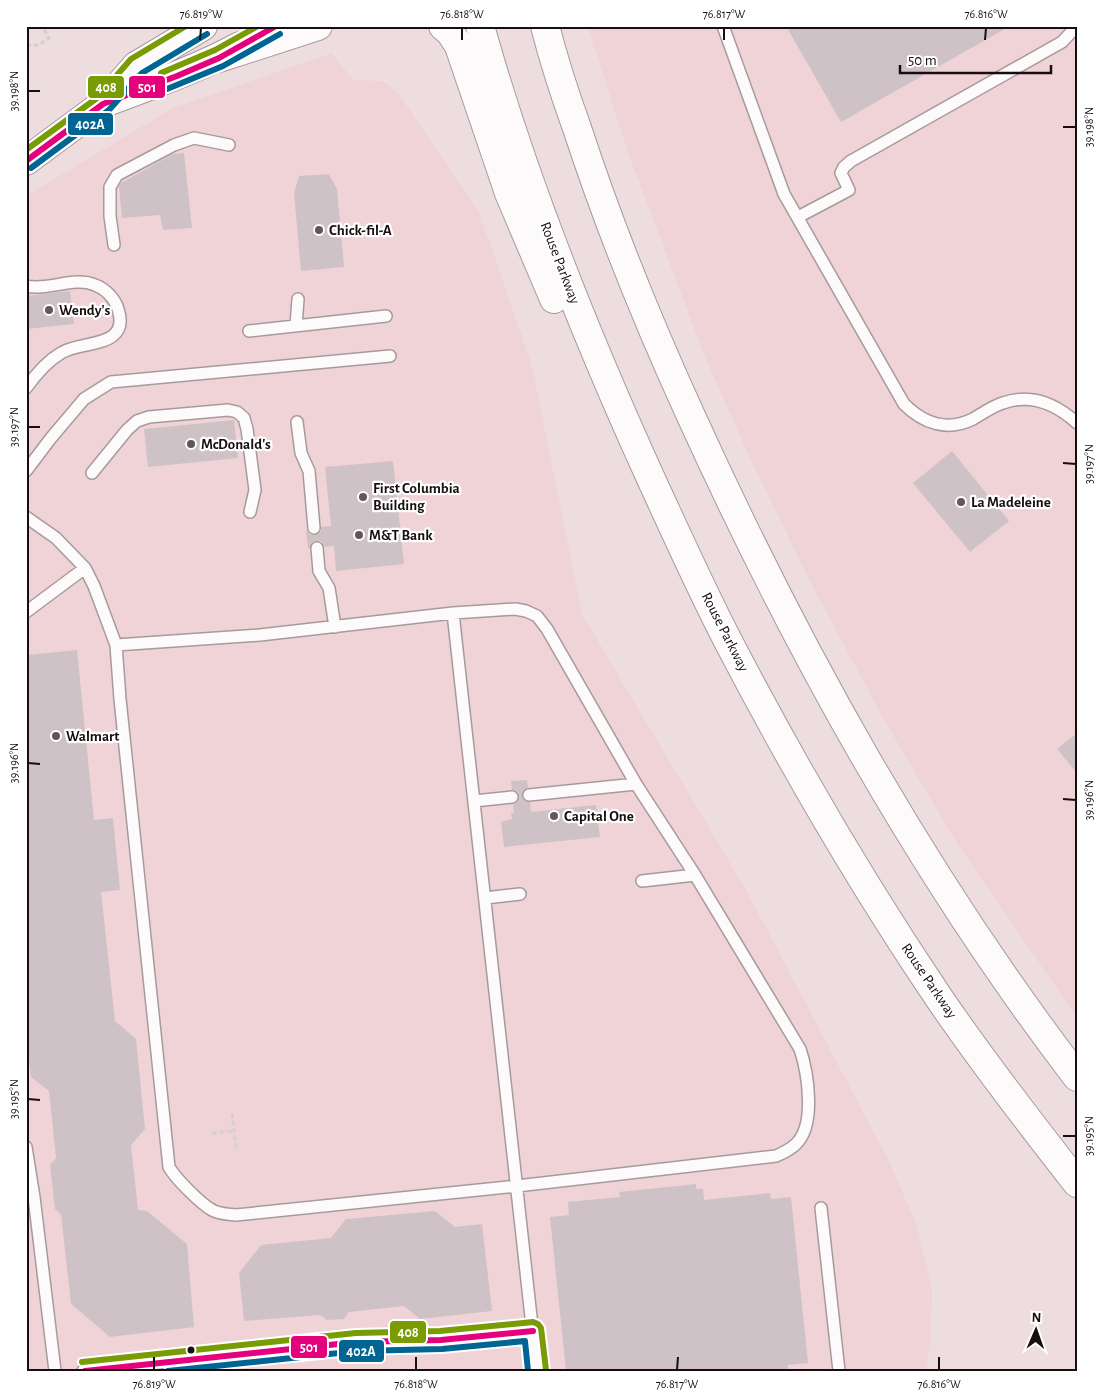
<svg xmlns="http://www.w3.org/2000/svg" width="1103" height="1397" viewBox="0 0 1103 1397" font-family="'Alegreya Sans',sans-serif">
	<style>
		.built { fill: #f0d3d6 }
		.building { fill: #cfc2c6 }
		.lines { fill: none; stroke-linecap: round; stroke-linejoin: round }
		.lane-casing { stroke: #a79a9c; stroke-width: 14 }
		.secondary-casing { stroke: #a79a9c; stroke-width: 30 }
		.primary-casing { stroke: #a79a9c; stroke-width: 30 }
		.path { stroke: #d4cfd0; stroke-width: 3; stroke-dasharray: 5 2.5; stroke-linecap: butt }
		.lane { stroke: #fcfafa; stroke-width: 11 }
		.secondary { stroke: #fcfafa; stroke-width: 28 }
		.primary { stroke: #fcfafa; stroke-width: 28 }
		.bus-1-casing { stroke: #fff; stroke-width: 10 }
		.bus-2-casing { stroke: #fff; stroke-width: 10 }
		.bus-3-casing { stroke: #fff; stroke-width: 10 }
		.bus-1 { stroke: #e5007d; stroke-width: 6 }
		.bus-2 { stroke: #006592; stroke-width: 6 }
		.bus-3 { stroke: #799c04; stroke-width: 6 }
		.ticks { fill: none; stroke: #180e10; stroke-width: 2 }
		.poi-dot { fill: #635658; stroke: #fff; stroke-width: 2 }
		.bus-dot { fill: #180e10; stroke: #fff; stroke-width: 2 }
		.labels { text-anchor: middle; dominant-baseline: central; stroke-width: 4.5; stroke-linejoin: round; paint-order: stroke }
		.poi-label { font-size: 15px; font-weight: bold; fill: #180e10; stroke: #fff; text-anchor: start }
		.street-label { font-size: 15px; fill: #180e10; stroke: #fff }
		.line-badge { stroke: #fff; stroke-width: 2 }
		.badge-label { font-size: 14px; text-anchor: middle; font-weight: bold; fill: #fff }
		.neatline { fill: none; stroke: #180e10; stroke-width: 2 }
		.ticks-label { font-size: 12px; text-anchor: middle; fill: #180e10 }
	</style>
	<rect width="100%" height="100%" fill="#eedddf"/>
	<path class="built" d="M 588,26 L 1077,26 L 1077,1018 L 953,837 L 883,718 L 814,589 L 753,465 L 705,357 L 627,150 Z
		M 332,53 L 353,80 L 383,81 L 398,93 L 479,212 L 531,362 L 582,614 L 746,890 L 890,1163 L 915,1221 L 932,1290 L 931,1342 L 925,1371 L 26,1371 L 26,196 L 173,108 Z"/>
	<path class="building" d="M 786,26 L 1010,26 L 841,122 Z
		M 184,153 L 192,228 L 163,230 L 160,215 L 122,218 L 119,186 L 121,183 L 173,154 Z
		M 329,174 L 337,189 L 344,267 L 301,271 L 294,193 L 299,176 Z
		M 70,291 L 74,324 L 26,329 L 26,296 Z
		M 234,420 L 238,458 L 148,467 L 144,429 Z
		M 952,451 L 1009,521 L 970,552 L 913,483 Z
		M 393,461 L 404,564 L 336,571 L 334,546 L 324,547 L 321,541 L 316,541 L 312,542 L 310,548 L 308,548 L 306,529 L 310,535 L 315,535 L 321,532 L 321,527 L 331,526 L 325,467 Z
		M 77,650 L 94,820 L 113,818 L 120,890 L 101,892 L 115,1021 L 136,1039 L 145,1129 L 131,1145 L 138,1210 L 147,1211 L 187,1244 L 194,1327 L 110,1337 L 71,1304 L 61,1215 L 55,1209 L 50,1165 L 56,1158 L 49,1091 L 31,1077 L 26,1029 L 26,655 Z
		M 1077,733 L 1077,773 L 1057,749 Z
		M 527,780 L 528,788 L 522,792 L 522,796 L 526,802 L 530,802 L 531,812 L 596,805 L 600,837 L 504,847 L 501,822 L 512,819 L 511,813 L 514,813 L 513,804 L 517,803 L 519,797 L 518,792 L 512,790 L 511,781 Z
		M 696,1184 L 696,1189 L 703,1189 L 704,1200 L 770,1193 L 771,1199 L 791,1197 L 808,1363 L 788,1365 L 789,1371 L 566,1371 L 550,1217 L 569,1215 L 568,1202 L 620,1197 L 619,1192 Z
		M 435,1211 L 455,1227 L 482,1224 L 492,1311 L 420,1319 L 404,1306 L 349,1312 L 344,1319 L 327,1320 L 320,1315 L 244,1321 L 239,1273 L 261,1245 L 331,1238 L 346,1219 Z"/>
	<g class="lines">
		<defs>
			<path id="lane" d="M 723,26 L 784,194 L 904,404 C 923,423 947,432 973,419 C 983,413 993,406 1003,403 C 1031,393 1056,404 1077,423
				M 798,217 L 849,190 L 841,173 L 844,167 L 851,161 L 1062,42 L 1077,26
				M 114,245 L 110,216 L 110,187 L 117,175 L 174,145 L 194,138 L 229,145
				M 26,286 C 48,291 74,276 95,285 C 106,289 115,299 118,309 C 131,349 81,340 61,353 C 46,362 36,374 26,388
				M 296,326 L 298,299
				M 249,331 L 386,316
				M 297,422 L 301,453 L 309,471 L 314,528
				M 26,471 L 51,438 L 84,399 L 111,382 L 390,356
				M 92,473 L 127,430 L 137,421 L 149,417 L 228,410 L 237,412 L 244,418 L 247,429 L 255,490 L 250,512
				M 26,517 L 56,538 L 85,568 L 94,586 L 116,645 L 120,699 L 169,1167 C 175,1178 201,1204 212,1210 C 219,1214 228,1214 236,1215 L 517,1186 L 776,1156 C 783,1153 790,1150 796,1144 C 816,1125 808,1073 800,1049 L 695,875 L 636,784 L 547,629 L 537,616 L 526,611 L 515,609 L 453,613 L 260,635 L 116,645
				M 317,548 L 319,571 L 329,588 L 335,627
				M 26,612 L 85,568
				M 453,613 L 537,1371
				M 529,795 L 636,784
				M 474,801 L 512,797
				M 642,881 L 695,875
				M 485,898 L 520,894
				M 26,1147 L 34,1197 L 55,1371
				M 821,1208 L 839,1371
				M 83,1371 L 357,1342 L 441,1340 L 533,1331"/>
			<path id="secondary" d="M 107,102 C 152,85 197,69 240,46
				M 26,161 L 103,104 L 136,66 L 203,26"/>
			<path id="primary" d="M 443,26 L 450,32 L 459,46 L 509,193 L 554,299
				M 480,26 C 524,183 585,334 652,481 C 677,535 701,589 728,641 C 792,764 862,884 939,998 C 982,1061 1029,1122 1077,1183
				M 545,26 C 554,61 565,95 577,128 C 609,226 648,322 691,416 C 797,649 921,873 1077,1077
				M 219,58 L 318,26"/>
		</defs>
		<use href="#lane" class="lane-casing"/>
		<use href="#secondary" class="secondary-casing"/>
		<use href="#primary" class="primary-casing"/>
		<path class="path" d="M 26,45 L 39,45 L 49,38 L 42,26
			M 232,1113 L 236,1148
			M 212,1133 L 234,1131"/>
		<use href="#lane" class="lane"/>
		<use href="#secondary" class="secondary"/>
		<use href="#primary" class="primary"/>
		<defs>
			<path id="bus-1" d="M 26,161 L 103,104 L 177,76 L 219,58 L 276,26
				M 85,1371 L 357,1342 L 441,1340 L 533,1331"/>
			<path id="bus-2" d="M 167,89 L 223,66 L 280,34
				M 31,168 L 109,110 L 142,73 L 207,34
				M 168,1371 L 358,1351 L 442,1349 L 525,1341 L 528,1371"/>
			<path id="bus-3" d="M 161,73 L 215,50 L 258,26
				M 26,150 L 97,98 L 131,59 L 186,26
				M 82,1362 L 356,1333 L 440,1331 L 533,1322 L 538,1324 L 541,1328 L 546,1370"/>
		</defs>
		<use href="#bus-1" class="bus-1-casing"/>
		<use href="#bus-2" class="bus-2-casing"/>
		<use href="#bus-3" class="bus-3-casing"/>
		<use href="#bus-1" class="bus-1"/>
		<use href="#bus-2" class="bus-2"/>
		<use href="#bus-3" class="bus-3"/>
	</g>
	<path class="ticks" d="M 200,40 L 201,28M 462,40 L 462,28M 724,40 L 724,28M 985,40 L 986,28M 28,91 L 40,91M 1063,127 L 1076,127M 28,427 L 40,427M 1063,463 L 1076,464M 28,763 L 40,764M 1063,799 L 1076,800M 28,1099 L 40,1100M 1063,1136 L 1076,1136M 154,1370 L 154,1357M 416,1370 L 416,1357M 677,1370 L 678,1357M 939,1370 L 939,1357"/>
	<g class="poi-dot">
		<circle cx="319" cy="230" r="5"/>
		<circle cx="49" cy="310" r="5"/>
		<circle cx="191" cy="444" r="5"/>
		<circle cx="363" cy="497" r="5"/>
		<circle cx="961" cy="502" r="5"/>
		<circle cx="359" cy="535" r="5"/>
		<circle cx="56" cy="736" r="5"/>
		<circle cx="554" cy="816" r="5"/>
	</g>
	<circle class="bus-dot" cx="191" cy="1350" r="4.5"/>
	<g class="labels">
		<g class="poi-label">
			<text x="329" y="230">Chick-fil-A</text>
			<text x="59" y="310">Wendy's</text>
			<text x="201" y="444">McDonald's</text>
			<text x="373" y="488">First Columbia<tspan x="373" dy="17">Building</tspan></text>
			<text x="971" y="502">La Madeleine</text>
			<text x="369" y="535">M&amp;T Bank</text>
			<text x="66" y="736">Walmart</text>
			<text x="564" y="816">Capital One</text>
		</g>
		<g class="street-label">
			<text transform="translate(560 263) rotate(69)">Rouse Parkway</text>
			<text transform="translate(725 632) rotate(63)">Rouse Parkway</text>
			<text transform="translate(929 981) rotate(56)">Rouse Parkway</text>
		</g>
	</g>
	<g class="line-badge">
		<rect x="128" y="75" width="38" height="24" rx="5" fill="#e5007d"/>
		<rect x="87" y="75" width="38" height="24" rx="5" fill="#799c04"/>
		<rect x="67" y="112" width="47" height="24" rx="5" fill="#006592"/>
		<rect x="389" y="1320" width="38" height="24" rx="5" fill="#799c04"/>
		<rect x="290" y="1335" width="38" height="24" rx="5" fill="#e5007d"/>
		<rect x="338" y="1339" width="47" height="24" rx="5" fill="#006592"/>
	</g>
	<g class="badge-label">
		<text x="147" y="92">501</text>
		<text x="106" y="92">408</text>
		<text x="90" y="129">402A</text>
		<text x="408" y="1337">408</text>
		<text x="309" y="1352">501</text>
		<text x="361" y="1356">402A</text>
	</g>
	<rect width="1103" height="1397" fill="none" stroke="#ffffff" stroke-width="55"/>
	<g transform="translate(1036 1330) rotate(2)" stroke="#ffffff" stroke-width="4" paint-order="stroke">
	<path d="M0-4L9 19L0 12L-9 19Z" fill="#180e10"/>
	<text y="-8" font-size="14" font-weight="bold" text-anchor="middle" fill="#180e10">N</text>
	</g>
	<path d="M900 65v8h151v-8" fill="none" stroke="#180e10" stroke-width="2.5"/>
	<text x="908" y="65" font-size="15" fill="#180e10" stroke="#ffffff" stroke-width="4" paint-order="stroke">50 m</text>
	<rect x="28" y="28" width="1048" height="1342" class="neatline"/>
	<g class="ticks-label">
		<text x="201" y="18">76.819°W</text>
		<text x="462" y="18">76.818°W</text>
		<text x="724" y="18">76.817°W</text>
		<text x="986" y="18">76.816°W</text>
		<text transform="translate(14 91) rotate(-90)" y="4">39.198°N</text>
		<text transform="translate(1089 127) rotate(-90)" y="4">39.198°N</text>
		<text transform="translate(14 427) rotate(-90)" y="4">39.197°N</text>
		<text transform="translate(1089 464) rotate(-90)" y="4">39.197°N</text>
		<text transform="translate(14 763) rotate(-90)" y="4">39.196°N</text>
		<text transform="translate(1089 800) rotate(-90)" y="4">39.196°N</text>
		<text transform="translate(14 1099) rotate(-90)" y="4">39.195°N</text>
		<text transform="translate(1089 1136) rotate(-90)" y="4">39.195°N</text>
		<text x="154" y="1388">76.819°W</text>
		<text x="416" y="1388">76.818°W</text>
		<text x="677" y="1388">76.817°W</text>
		<text x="939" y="1388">76.816°W</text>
	</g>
</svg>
